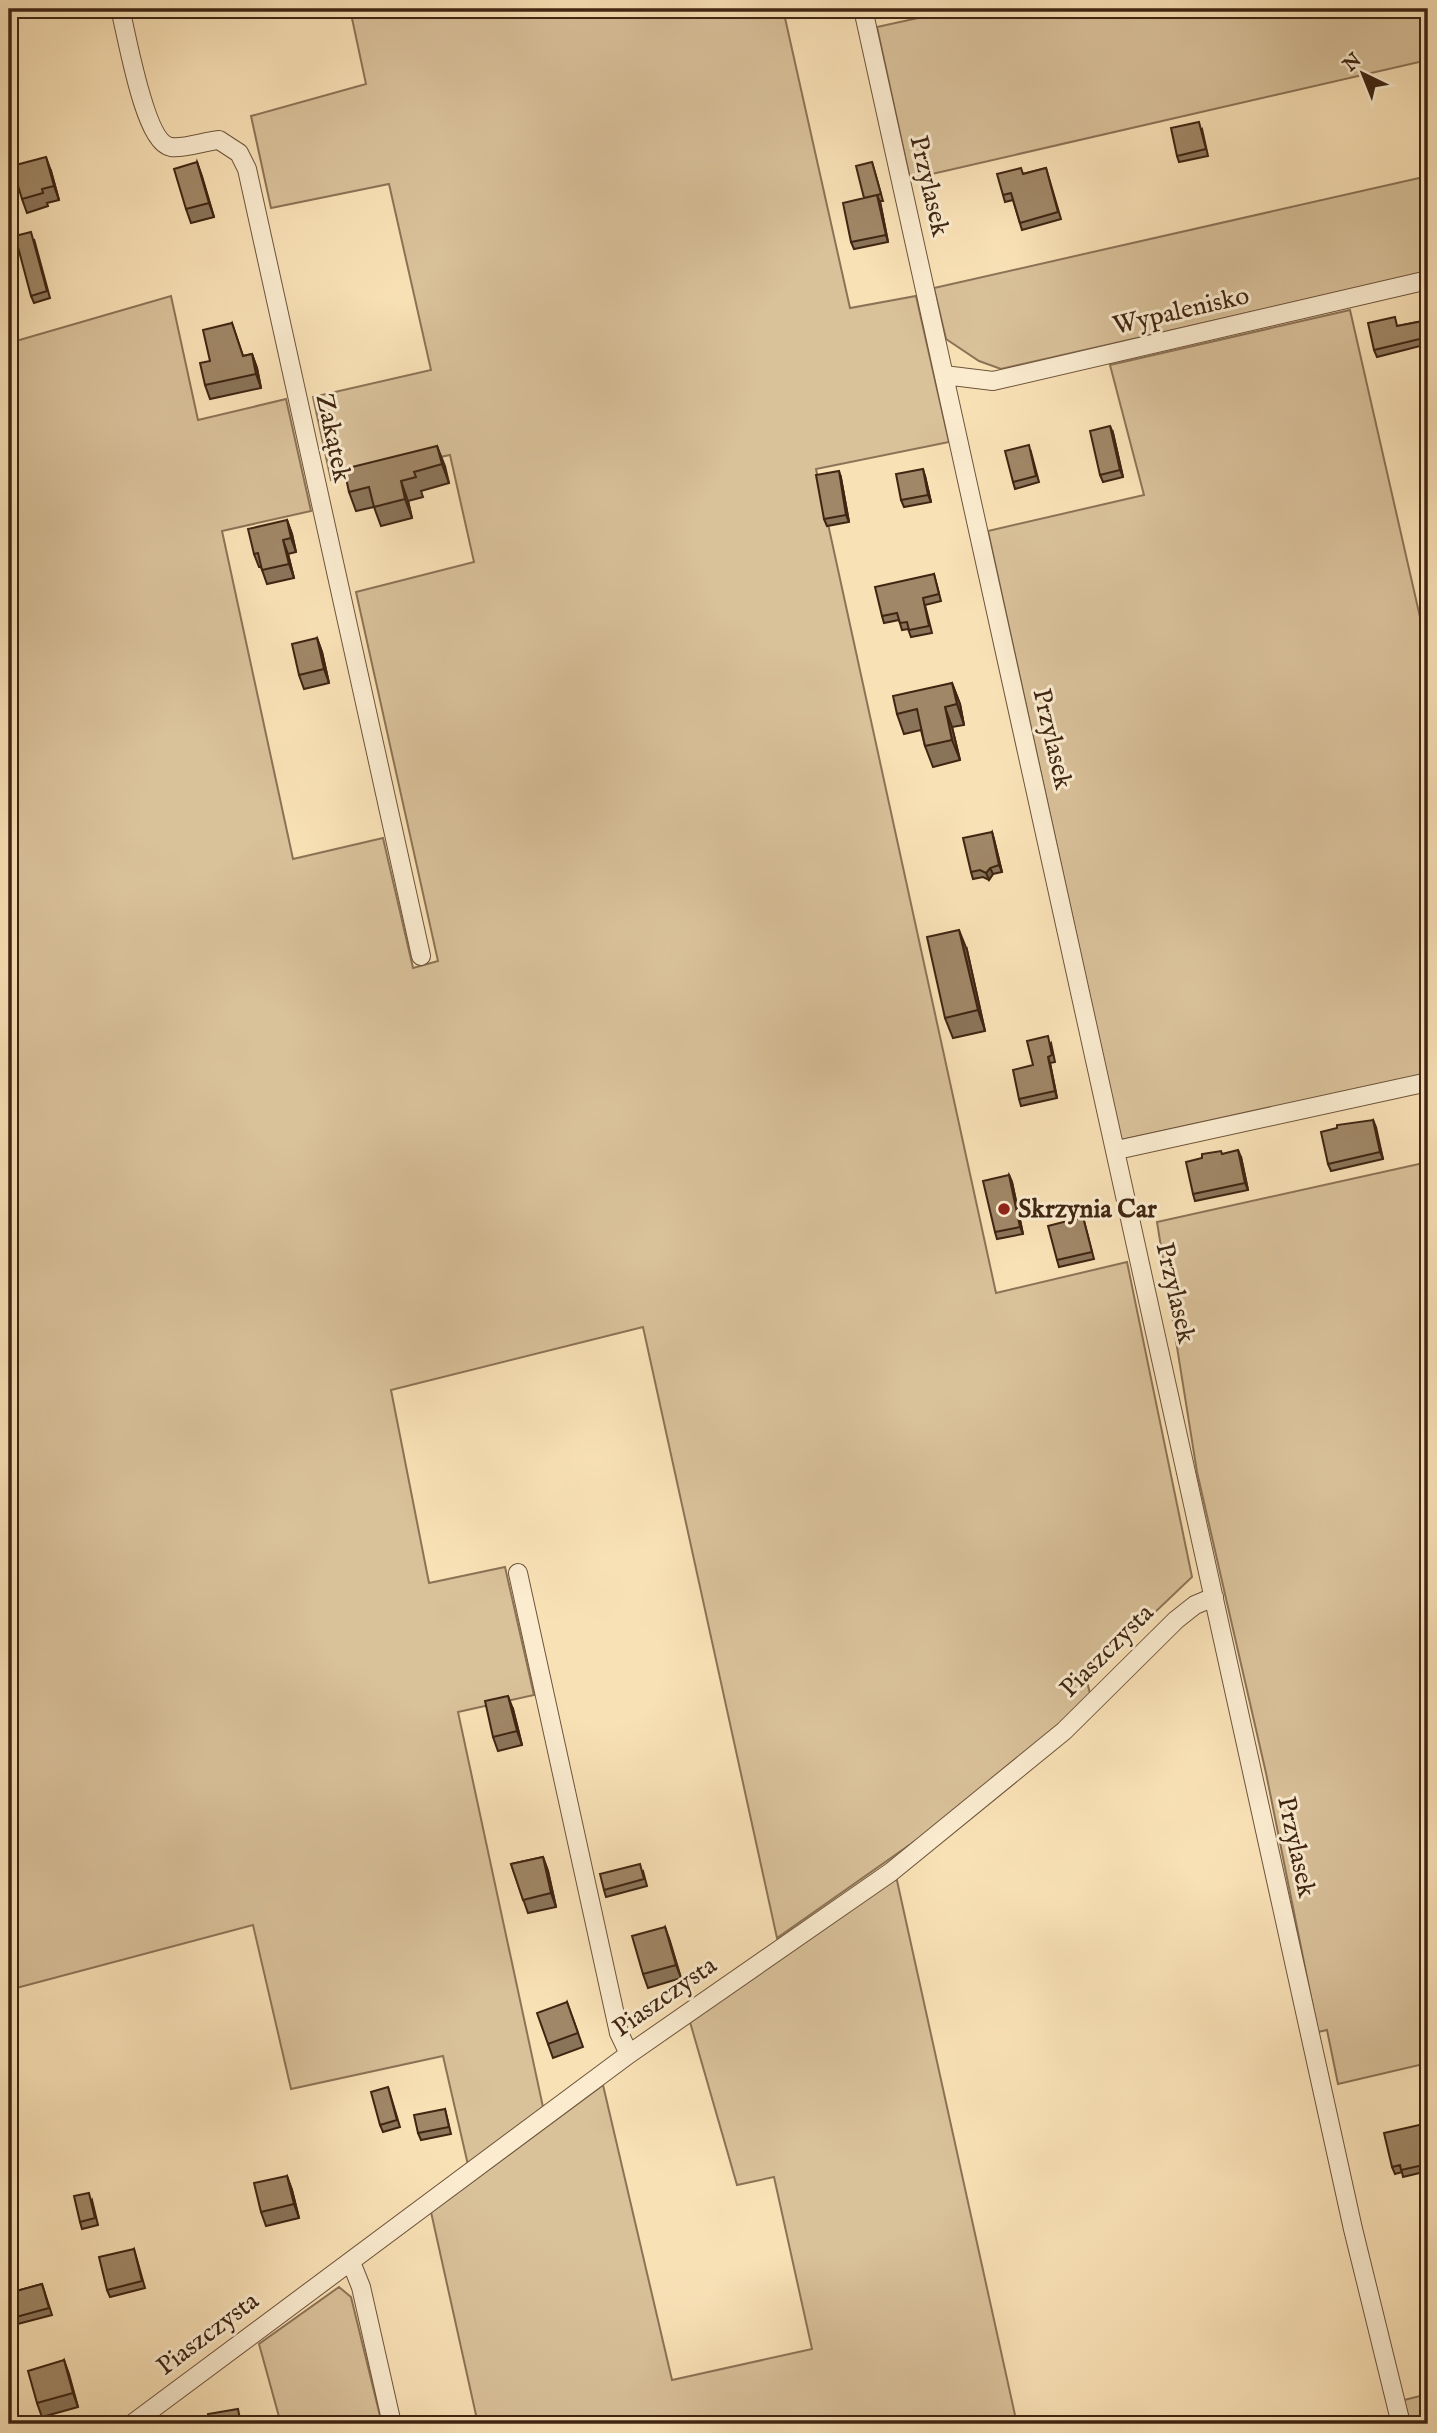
<svg xmlns="http://www.w3.org/2000/svg" width="1437" height="2433" viewBox="0 0 1437 2433" font-family="'IM FELL English',serif">
	<style>
		.green { fill: #d9c19a; stroke: #8c7356; stroke-width: 2 }
		.lines { fill: none; stroke-linecap: round; stroke-linejoin: round }
		.minor-casing { stroke: #6e543b; stroke-width: 20 }
		.minor { stroke: #fbecd0; stroke-width: 18 }
		.wall { fill: #8a7459; stroke: #3f2512; stroke-width: 2 }
		.shaded-wall { fill: #705e48; stroke: #3f2512; stroke-width: 2 }
		.building { fill: #a08767; stroke: #3f2512; stroke-width: 2 }
		.poi-dot { fill: #8f2418; stroke: #fbecd0; stroke-width: 2.5 }
		.labels { text-anchor: middle; dominant-baseline: central; stroke-width: 6; stroke-linejoin: round; paint-order: stroke }
		.street-label { font-size: 26px; fill: #3f2512; stroke: #fbecd0 }
		.poi-label { font-size: 26px; font-weight: bold; fill: #3f2512; stroke: #fbecd0; text-anchor: start }
	</style>
	<rect width="100%" height="100%" fill="#f9e1b6"/>
	<filter id="stains"><feTurbulence type="fractalNoise" baseFrequency=".00286" numOctaves="4"/><feColorMatrix values="0 0 0 0 .2 0 0 0 0 .09 0 0 0 0 .02 0 0 0 .5 -.17"/></filter>
	<radialGradient id="worn" r=".72"><stop offset=".6" stop-color="#630" stop-opacity="0"/><stop offset="1" stop-color="#630" stop-opacity=".3"/></radialGradient>
	<path class="green" d="M 350,9 L 783,9 L 850,308 L 916,296 L 949,442 L 816,469 L 996,1293 L 1127,1262 L 1192,1577 L 1086,1678 L 1091,1697 L 1004,1773 L 935,1827 L 777,1938 L 643,1327 L 391,1390 L 429,1583 L 505,1567 L 534,1695 L 458,1712 L 543,2107 L 468,2165 L 443,2056 L 291,2089 L 253,1925 L 9,1990 L 9,343 L 171,296 L 198,420 L 286,399 L 311,511 L 222,531 L 293,859 L 383,838 L 413,968 L 438,961 L 356,592 L 474,562 L 450,455 L 331,480 L 313,397 L 431,370 L 389,184 L 271,208 L 251,116 L 366,84 Z
		M 959,9 L 1428,9 L 1428,60 L 910,179 L 877,27 Z
		M 1428,176 L 1428,272 L 1001,369 L 979,361 L 946,339 L 934,288 Z
		M 1350,310 L 1428,652 L 1428,1074 L 1121,1140 L 988,531 L 1144,495 L 1110,365 Z
		M 1428,1162 L 1428,2063 L 1338,2084 L 1327,2030 L 1318,2032 L 1266,1773 L 1197,1472 L 1157,1222 Z
		M 896,1876 L 1017,2424 L 478,2424 L 431,2212 L 603,2085 L 672,2380 L 812,2349 L 774,2177 L 737,2185 L 690,2022 Z
		M 339,2287 L 351,2297 L 382,2424 L 281,2424 L 259,2344 Z
		M 1428,2394 L 1428,2424 L 1410,2424 L 1404,2400 Z"/>
	<g class="lines">
		<defs>
			<path id="minor" d="M 120,9 C 127,34 144,143 171,147 C 184,149 205,141 219,140 L 239,153 L 247,169 L 421,956
				M 863,9 L 1353,2229 L 1401,2424
				M 944,375 L 993,381 L 1428,280
				M 1117,1150 L 1428,1082
				M 518,1573 L 619,2033 L 629,2054
				M 351,2262 L 361,2287 L 392,2424
				M 132,2424 L 629,2054 L 891,1872 L 1064,1731 L 1176,1620 L 1195,1605 L 1214,1597"/>
		</defs>
		<use href="#minor" class="minor-casing"/>
		<use href="#minor" class="minor"/>
	</g>
	<path class="wall" d="M 1202,129 L 1208,156 L 1179,162 L 1177,156 Z
		M 197,162 L 214,217 L 191,223 L 186,209 Z
		M 872,162 L 883,201 L 880,201 L 888,242 L 854,249 L 851,242 L 864,198 Z
		M 1046,168 L 1061,219 L 1022,230 L 1013,200 L 1005,202 L 1003,195 L 1023,174 Z
		M 51,171 L 59,200 L 47,203 L 48,206 L 27,213 L 22,199 Z
		M 34,239 L 50,298 L 34,303 L 31,296 Z
		M 1428,320 L 1428,344 L 1377,357 L 1374,350 L 1398,326 Z
		M 232,323 L 243,356 L 252,354 L 257,368 L 261,388 L 210,399 L 205,385 L 210,361 Z
		M 1113,433 L 1123,477 L 1103,482 L 1100,475 Z
		M 437,446 L 449,483 L 421,491 L 423,497 L 408,501 L 412,518 L 381,526 L 374,507 L 356,511 L 349,492 Z
		M 1031,452 L 1039,482 L 1015,489 L 1013,482 Z
		M 925,476 L 931,502 L 904,507 L 901,500 Z
		M 841,478 L 849,522 L 827,526 L 824,519 Z
		M 287,520 L 292,534 L 296,552 L 288,554 L 294,578 L 267,584 L 261,567 L 259,567 L 254,554 Z
		M 934,574 L 941,601 L 925,605 L 932,633 L 911,637 L 908,629 L 902,630 L 899,620 L 884,623 L 882,616 Z
		M 317,638 L 322,652 L 329,683 L 304,689 L 299,675 Z
		M 952,683 L 960,704 L 964,725 L 952,727 L 960,760 L 933,767 L 925,746 L 921,730 L 904,734 L 897,714 Z
		M 992,832 L 1002,872 L 993,874 L 989,880 L 983,877 L 973,879 L 971,872 Z
		M 967,950 L 985,1031 L 953,1038 L 945,1018 Z
		M 1051,1043 L 1055,1062 L 1050,1063 L 1057,1098 L 1021,1106 L 1019,1099 L 1033,1065 Z
		M 1373,1120 L 1383,1159 L 1331,1171 L 1328,1164 Z
		M 1222,1154 L 1241,1157 L 1248,1190 L 1195,1201 L 1193,1194 Z
		M 1009,1175 L 1012,1182 L 1023,1234 L 997,1239 L 995,1232 Z
		M 1083,1217 L 1094,1259 L 1059,1267 L 1057,1260 Z
		M 513,1709 L 522,1745 L 498,1751 L 493,1737 Z
		M 543,1857 L 548,1871 L 556,1907 L 528,1913 L 511,1864 Z
		M 643,1871 L 647,1886 L 606,1897 L 604,1890 Z
		M 665,1927 L 681,1978 L 648,1988 L 643,1974 Z
		M 567,2002 L 583,2047 L 553,2058 L 548,2044 Z
		M 388,2087 L 400,2127 L 383,2132 L 380,2125 Z
		M 445,2109 L 451,2134 L 421,2140 L 418,2133 Z
		M 1428,2123 L 1428,2171 L 1403,2177 L 1402,2172 L 1395,2174 L 1392,2167 Z
		M 287,2176 L 292,2190 L 299,2218 L 266,2226 L 261,2212 Z
		M 92,2200 L 98,2225 L 82,2229 L 80,2222 Z
		M 134,2249 L 145,2288 L 110,2297 L 107,2290 Z
		M 42,2284 L 52,2315 L 10,2326 L 9,2322 L 9,2293 Z
		M 64,2360 L 78,2407 L 42,2417 L 37,2403 Z"/>
	<path class="shaded-wall" d="M 46,157 L 51,171 L 59,200 L 54,186 Z
		M 197,162 L 202,176 L 214,217 L 209,203 Z
		M 877,195 L 880,202 L 888,242 L 886,235 Z
		M 252,354 L 257,368 L 261,388 L 256,374 Z
		M 1110,426 L 1113,433 L 1123,477 L 1120,470 Z
		M 437,446 L 445,466 L 449,483 L 442,464 Z
		M 923,469 L 925,476 L 931,502 L 928,495 Z
		M 839,471 L 841,478 L 849,522 L 846,515 Z
		M 401,481 L 408,501 L 412,518 L 405,499 Z
		M 287,520 L 292,534 L 296,552 L 291,538 Z
		M 283,540 L 288,554 L 294,578 L 289,564 Z
		M 317,638 L 322,652 L 329,683 L 324,669 Z
		M 952,683 L 960,704 L 964,725 L 957,704 Z
		M 945,707 L 952,727 L 960,760 L 952,740 Z
		M 992,832 L 994,839 L 1002,872 L 999,865 Z
		M 990,868 L 993,874 L 989,880 L 986,873 Z
		M 959,930 L 967,950 L 985,1031 L 978,1010 Z
		M 1048,1057 L 1050,1063 L 1057,1098 L 1055,1091 Z
		M 1373,1120 L 1376,1127 L 1383,1159 L 1380,1152 Z
		M 1238,1150 L 1241,1157 L 1248,1190 L 1245,1183 Z
		M 1009,1175 L 1012,1182 L 1023,1234 L 1020,1227 Z
		M 508,1696 L 513,1709 L 522,1745 L 517,1731 Z
		M 543,1857 L 548,1871 L 556,1907 L 551,1893 Z
		M 665,1927 L 670,1941 L 681,1978 L 676,1965 Z
		M 287,2176 L 292,2190 L 299,2218 L 294,2204 Z
		M 64,2360 L 69,2374 L 78,2407 L 73,2393 Z"/>
	<path class="building" d="M 1199,122 L 1206,149 L 1177,156 L 1171,128 Z
		M 46,157 L 54,186 L 42,189 L 43,193 L 22,199 L 12,166 Z
		M 197,162 L 209,203 L 186,209 L 174,169 Z
		M 872,162 L 881,194 L 864,198 L 856,166 Z
		M 1021,168 L 1023,174 L 1046,168 L 1058,212 L 1020,223 L 1011,193 L 1003,195 L 997,174 Z
		M 877,195 L 886,235 L 851,242 L 843,203 Z
		M 31,232 L 47,291 L 31,296 L 15,236 Z
		M 1395,317 L 1397,326 L 1428,320 L 1428,337 L 1374,350 L 1368,323 Z
		M 232,323 L 243,356 L 252,354 L 256,374 L 205,385 L 200,363 L 210,361 L 203,330 Z
		M 1110,426 L 1120,470 L 1100,475 L 1090,431 Z
		M 1029,445 L 1036,476 L 1013,482 L 1005,451 Z
		M 437,446 L 442,464 L 414,472 L 416,477 L 401,481 L 405,499 L 374,507 L 369,487 L 349,492 L 344,469 Z
		M 923,469 L 928,495 L 901,500 L 896,474 Z
		M 839,471 L 846,515 L 824,519 L 816,475 Z
		M 287,520 L 291,538 L 283,540 L 289,564 L 262,570 L 258,553 L 254,554 L 248,529 Z
		M 934,574 L 939,594 L 923,598 L 929,626 L 909,630 L 907,622 L 900,623 L 897,613 L 882,616 L 875,587 Z
		M 317,638 L 324,669 L 299,675 L 292,644 Z
		M 952,683 L 957,704 L 945,707 L 952,740 L 925,746 L 917,709 L 897,714 L 893,696 Z
		M 992,832 L 999,865 L 990,868 L 986,873 L 980,870 L 971,872 L 963,838 Z
		M 959,930 L 978,1010 L 945,1018 L 927,937 Z
		M 1048,1036 L 1052,1055 L 1048,1057 L 1055,1091 L 1019,1099 L 1013,1070 L 1033,1065 L 1027,1041 Z
		M 1373,1120 L 1380,1152 L 1328,1164 L 1321,1132 L 1337,1128 L 1337,1125 Z
		M 1238,1150 L 1245,1183 L 1193,1194 L 1186,1162 L 1202,1158 L 1202,1154 L 1221,1151 L 1222,1154 Z
		M 1009,1175 L 1020,1227 L 995,1232 L 983,1181 Z
		M 1083,1217 L 1092,1252 L 1057,1260 L 1048,1226 Z
		M 508,1696 L 517,1731 L 493,1737 L 485,1701 Z
		M 543,1857 L 551,1893 L 523,1900 L 511,1864 Z
		M 640,1864 L 644,1879 L 604,1890 L 600,1874 Z
		M 665,1927 L 676,1965 L 643,1974 L 632,1936 Z
		M 567,2002 L 578,2033 L 548,2044 L 537,2013 Z
		M 388,2087 L 397,2120 L 380,2125 L 371,2092 Z
		M 445,2109 L 449,2127 L 418,2133 L 414,2115 Z
		M 1428,2123 L 1428,2164 L 1401,2170 L 1400,2165 L 1392,2167 L 1384,2133 Z
		M 287,2176 L 294,2204 L 261,2212 L 254,2183 Z
		M 89,2193 L 95,2218 L 80,2222 L 74,2196 Z
		M 134,2249 L 142,2281 L 107,2290 L 99,2257 Z
		M 42,2284 L 49,2308 L 9,2319 L 9,2293 Z
		M 64,2360 L 73,2393 L 37,2403 L 28,2371 Z
		M 238,2409 L 241,2424 L 210,2424 L 208,2414 Z"/>
	<circle class="poi-dot" cx="1004" cy="1209" r="7"/>
	<g class="labels">
		<g class="street-label">
			<text transform="translate(929 186) rotate(77)">Przylasek</text>
			<text transform="translate(1181 311) rotate(-13)">Wypalenisko</text>
			<text transform="translate(333 438) rotate(78)">Zakątek</text>
			<text transform="translate(1052 739) rotate(77)">Przylasek</text>
			<text transform="translate(1175 1293) rotate(77)">Przylasek</text>
			<text transform="translate(1107 1651) rotate(-45)">Piaszczysta</text>
			<text transform="translate(1296 1847) rotate(78)">Przylasek</text>
			<text transform="translate(665 1997) rotate(-35)">Piaszczysta</text>
			<text transform="translate(208 2334) rotate(-37)">Piaszczysta</text>
		</g>
		<g class="poi-label">
			<text x="1018" y="1209">Skrzynia Car</text>
		</g>
	</g>
	<rect width="1437" height="2433" fill="none" stroke="#f9e1b6" stroke-width="35"/>
	<rect x="10" y="10" width="1416" height="2412" fill="none" stroke="#3f2512" stroke-width="3.5"/>
	<rect x="18" y="18" width="1402" height="2398" fill="none" stroke="#3f2512" stroke-width="2"/>
	<g transform="translate(1363 74) rotate(317)" stroke="#fbecd0" stroke-width="5" paint-order="stroke">
	<path d="M0-5L12 26L0 18L-12 26Z" fill="#3f2512"/>
	<text y="-10" font-size="19" font-weight="bold" text-anchor="middle" fill="#3f2512">N</text>
	</g>
	<rect width="100%" height="100%" filter="url(#stains)"/>
	<rect width="100%" height="100%" fill="url(#worn)"/>
</svg>
